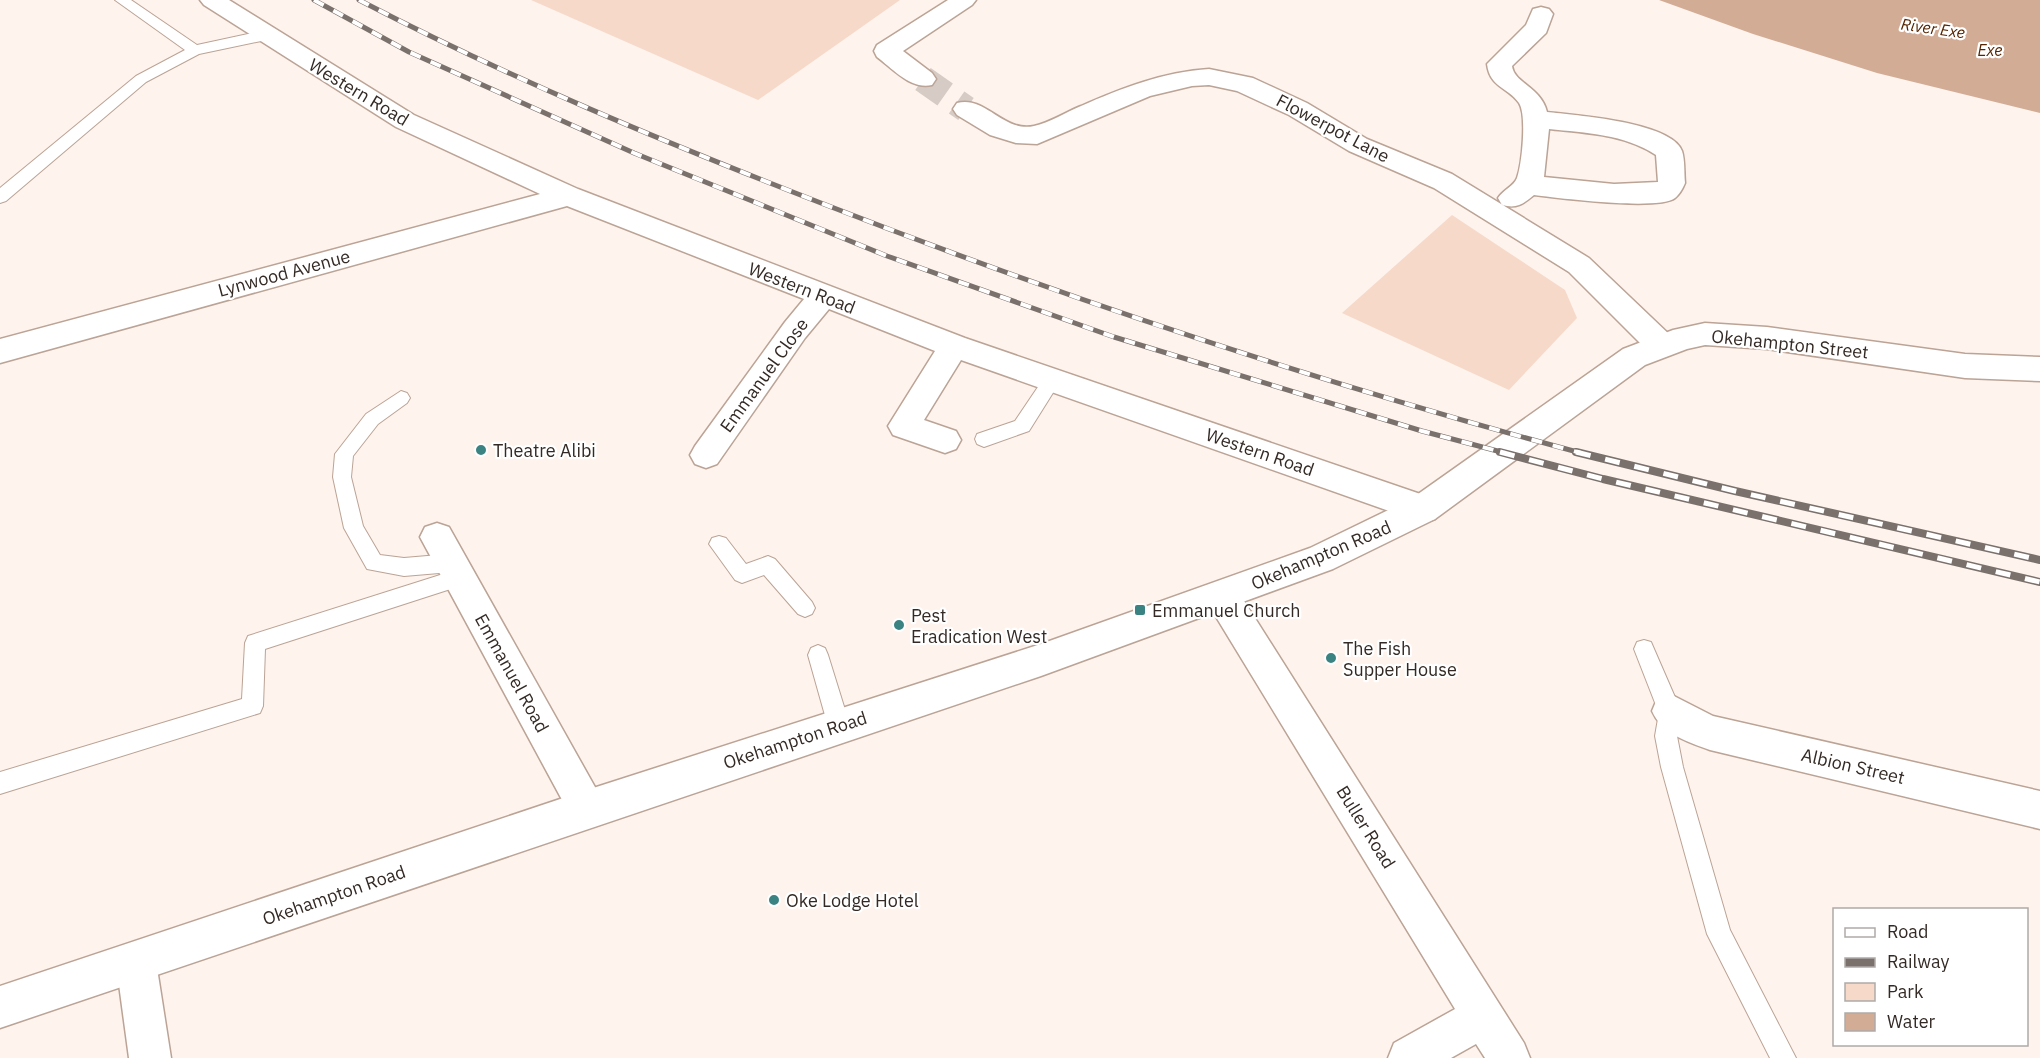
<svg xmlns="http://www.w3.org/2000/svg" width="2040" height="1058" viewBox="0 0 2040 1058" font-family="'IBM Plex Sans',sans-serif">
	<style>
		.green { fill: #f6d9c9 }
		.water { fill: #d3ac96 }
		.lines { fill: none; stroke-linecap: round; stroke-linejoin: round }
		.street-tunnel { stroke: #d6cbc5; stroke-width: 27; stroke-dasharray: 27 14; stroke-linecap: butt }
		.lane-casing { stroke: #bba395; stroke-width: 2 }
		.street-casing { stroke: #bba395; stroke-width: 3 }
		.secondary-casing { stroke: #bba395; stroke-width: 3 }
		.lane { fill: #fff; fill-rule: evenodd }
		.street { fill: #fff; fill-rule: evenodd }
		.secondary { fill: #fff; fill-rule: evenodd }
		.rail-far1-casing { stroke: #7b716c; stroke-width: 5 }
		.rail-casing { stroke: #7b716c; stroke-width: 8 }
		.rail-far1 { stroke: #fff; stroke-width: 4; stroke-dasharray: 11; stroke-linecap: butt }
		.rail { stroke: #fff; stroke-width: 5; stroke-dasharray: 15; stroke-linecap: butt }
		.poi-dot { fill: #3b8382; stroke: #fff; stroke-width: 2 }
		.labels { text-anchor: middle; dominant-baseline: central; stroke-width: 4.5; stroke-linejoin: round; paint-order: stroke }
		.far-water-label { font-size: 16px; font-style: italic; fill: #552400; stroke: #fff }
		.street-label { font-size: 18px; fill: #342a25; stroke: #fff }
		.poi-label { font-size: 18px; fill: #342a25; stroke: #fff; text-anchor: start }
	</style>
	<rect width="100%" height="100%" fill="#fef3ed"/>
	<path class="green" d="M 531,0 L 900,0 L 758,100 Z
		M 1452,215 L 1565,290 L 1577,318 L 1509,390 L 1342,313 Z"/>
	<path class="water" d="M 1659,0 L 2040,0 L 2040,113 L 1877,73 L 1753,34 Z"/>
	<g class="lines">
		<path class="street-tunnel" d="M 923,79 L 966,109"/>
		<defs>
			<path id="lane" d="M 115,0 L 131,0 L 197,45 L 266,30 L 273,35 L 266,40 L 199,54 L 146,82 L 6,201 L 0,203 L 0,188 L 136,76 L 185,50 Z
				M 1052,373 L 1058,375 L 1061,380 L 1029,431 L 984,447 L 977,444 L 975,439 L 977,434 L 1015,421 L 1046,375 Z
				M 401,391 L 407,393 L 410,398 L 407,403 L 378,424 L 353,456 L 351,477 L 363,526 L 380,555 L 404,558 L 451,554 L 458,557 L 461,563 L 458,569 L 451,572 L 404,576 L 367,569 L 344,528 L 333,477 L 335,454 L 366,414 Z
				M 719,536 L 726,538 L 746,564 L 768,556 L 775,559 L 812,602 L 815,608 L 812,614 L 805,617 L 798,614 L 764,575 L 742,583 L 735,580 L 709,544 L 712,538 Z
				M 459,569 L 466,572 L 469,578 L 466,584 L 265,649 L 263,706 L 260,713 L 0,794 L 0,772 L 242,699 L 245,643 L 248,636 Z
				M 1644,640 L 1651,642 L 1681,711 L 1677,736 L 1683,767 L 1730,930 L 1796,1058 L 1770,1058 L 1707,934 L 1661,767 L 1655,736 L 1659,713 L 1634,649 L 1637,642 Z
				M 818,645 L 825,648 L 828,655 L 850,726 L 847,733 L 839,736 L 831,733 L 828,726 L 808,655 L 811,648 Z"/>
			<path id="street" d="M 200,0 L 229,0 L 414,115 L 578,189 L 965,338 L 1435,499 L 1439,509 L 1435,519 L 1423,523 L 961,360 L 924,420 L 956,431 L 961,440 L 956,449 L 945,453 L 893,435 L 888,426 L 935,351 L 829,309 L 805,338 L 717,464 L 706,468 L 695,464 L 690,455 L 695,446 L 785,322 L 804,299 L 567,206 L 0,363 L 0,339 L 540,194 L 396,127 L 204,5 Z
				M 948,0 L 976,0 L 972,5 L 903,51 L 932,73 L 936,79 L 932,85 C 911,90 893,69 877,57 L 874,51 L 877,45 Z
				M 1541,7 L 1549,9 L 1553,14 L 1546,33 L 1512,66 C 1514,83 1541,87 1547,112 C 1574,115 1672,122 1682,151 C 1685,160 1684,173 1685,183 C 1683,188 1679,195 1675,198 C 1658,211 1558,198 1534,195 C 1523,204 1517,209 1502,205 L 1498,198 C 1503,190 1514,186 1517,178 C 1522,164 1527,115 1519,103 C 1508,87 1490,88 1487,64 L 1526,25 L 1533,9 ZM 1549,129 C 1586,133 1624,134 1656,155 L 1658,182 L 1614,184 L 1544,177 Z
				M 1209,69 L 1253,78 L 1307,103 L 1367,139 L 1452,174 L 1589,258 L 1672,337 L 1676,345 L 1672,353 L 1661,356 L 1650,353 L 1569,272 L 1434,188 L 1349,151 L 1289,115 L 1237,91 L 1209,85 L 1192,86 L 1150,96 L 1037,144 L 1016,143 L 990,135 L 957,115 L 953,109 L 957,103 C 985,95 1004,133 1034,126 C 1049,123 1066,112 1081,106 C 1122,88 1163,72 1209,69 Z
				M 437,523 L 449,527 L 600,796 L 606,809 L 600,822 L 587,828 L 574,822 L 420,537 L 425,527 Z
				M 1222,581 L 1234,585 L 1524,1043 L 1530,1058 L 1485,1058 L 1476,1044 L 1451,1058 L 1388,1058 L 1394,1043 L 1455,1009 L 1210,607 L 1205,596 L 1210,585 Z
				M 1670,694 L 1713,716 L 2040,791 L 2040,829 L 1710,750 C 1688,742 1662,734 1652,711 L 1657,699 Z
				M 136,942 L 150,948 L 156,962 L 171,1058 L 129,1058 L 116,962 L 122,948 Z"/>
			<path id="secondary" d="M 1705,323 L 1767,327 L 1965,354 L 2040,357 L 2040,381 L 1965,378 L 1767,349 L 1705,345 L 1687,349 L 1645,365 L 1435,519 L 1333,569 L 1041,676 L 0,1028 L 0,986 L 587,790 L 1041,644 L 1310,548 L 1411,499 L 1623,349 L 1673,330 Z"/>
		</defs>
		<use href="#lane" class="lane-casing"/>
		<use href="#street" class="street-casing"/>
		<use href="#secondary" class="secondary-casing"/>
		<use href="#lane" class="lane"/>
		<use href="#street" class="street"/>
		<use href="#secondary" class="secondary"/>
		<defs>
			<path id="rail-far1" d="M 314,0 L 409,52 L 634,153 L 887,256 L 1114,337 L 1422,431 L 1505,453
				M 359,0 C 509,78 664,142 821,203 C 1070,300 1324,384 1581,453"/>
			<path id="rail" d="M 1500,452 L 1603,479 L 2040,582
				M 1576,452 L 1735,491 L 2040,560"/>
		</defs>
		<use href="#rail-far1" class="rail-far1-casing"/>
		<use href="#rail" class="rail-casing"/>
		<use href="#rail-far1" class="rail-far1"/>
		<use href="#rail" class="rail"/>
	</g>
	<g class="poi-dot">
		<circle cx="481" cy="450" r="6"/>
		<rect x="1134" y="604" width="12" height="12" rx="3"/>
		<circle cx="899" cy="625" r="6"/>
		<circle cx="1331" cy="658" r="6"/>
		<circle cx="774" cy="900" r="6"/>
	</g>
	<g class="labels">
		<g class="far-water-label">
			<text transform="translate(1933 28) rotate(8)">River Exe</text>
			<text x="1990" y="50">Exe</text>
		</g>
		<g class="street-label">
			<text transform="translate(359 92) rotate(31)">Western Road</text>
			<text transform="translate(1333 128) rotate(28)">Flowerpot Lane</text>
			<text transform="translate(284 273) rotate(-15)">Lynwood Avenue</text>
			<text transform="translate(802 288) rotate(21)">Western Road</text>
			<text transform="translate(1790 344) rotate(6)">Okehampton Street</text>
			<text transform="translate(764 375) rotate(-54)">Emmanuel Close</text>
			<text transform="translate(1260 452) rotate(19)">Western Road</text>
			<text transform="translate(1321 555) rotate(-23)">Okehampton Road</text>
			<text transform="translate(512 673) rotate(61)">Emmanuel Road</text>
			<text transform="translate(795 740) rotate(-18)">Okehampton Road</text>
			<text transform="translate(1853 766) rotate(13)">Albion Street</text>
			<text transform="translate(1366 827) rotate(58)">Buller Road</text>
			<text transform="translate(334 895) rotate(-19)">Okehampton Road</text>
		</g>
		<g class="poi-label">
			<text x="493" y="450">Theatre Alibi</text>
			<text x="1152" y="610">Emmanuel Church</text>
			<text x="911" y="615">Pest<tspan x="911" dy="21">Eradication West</tspan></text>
			<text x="1343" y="648">The Fish<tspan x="1343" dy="21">Supper House</tspan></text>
			<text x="786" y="900">Oke Lodge Hotel</text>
		</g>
	</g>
	<rect x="1833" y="908" width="195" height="138" fill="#ffffff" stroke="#aeaaa8" stroke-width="1.5"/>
	<rect x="1845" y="928" width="30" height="9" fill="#ffffff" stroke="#aeaaa8" stroke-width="1.5"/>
	<text x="1887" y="938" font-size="18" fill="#342a25">Road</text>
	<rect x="1845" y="958" width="30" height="9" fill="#7b716c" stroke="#aeaaa8" stroke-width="1.5"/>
	<text x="1887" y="968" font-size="18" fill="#342a25">Railway</text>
	<rect x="1845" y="983" width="30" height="18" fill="#f6d9c9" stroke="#aeaaa8" stroke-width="1.5"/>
	<text x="1887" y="998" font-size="18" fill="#342a25">Park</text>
	<rect x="1845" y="1013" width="30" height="18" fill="#d3ac96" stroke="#aeaaa8" stroke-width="1.5"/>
	<text x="1887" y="1028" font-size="18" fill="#342a25">Water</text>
</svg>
